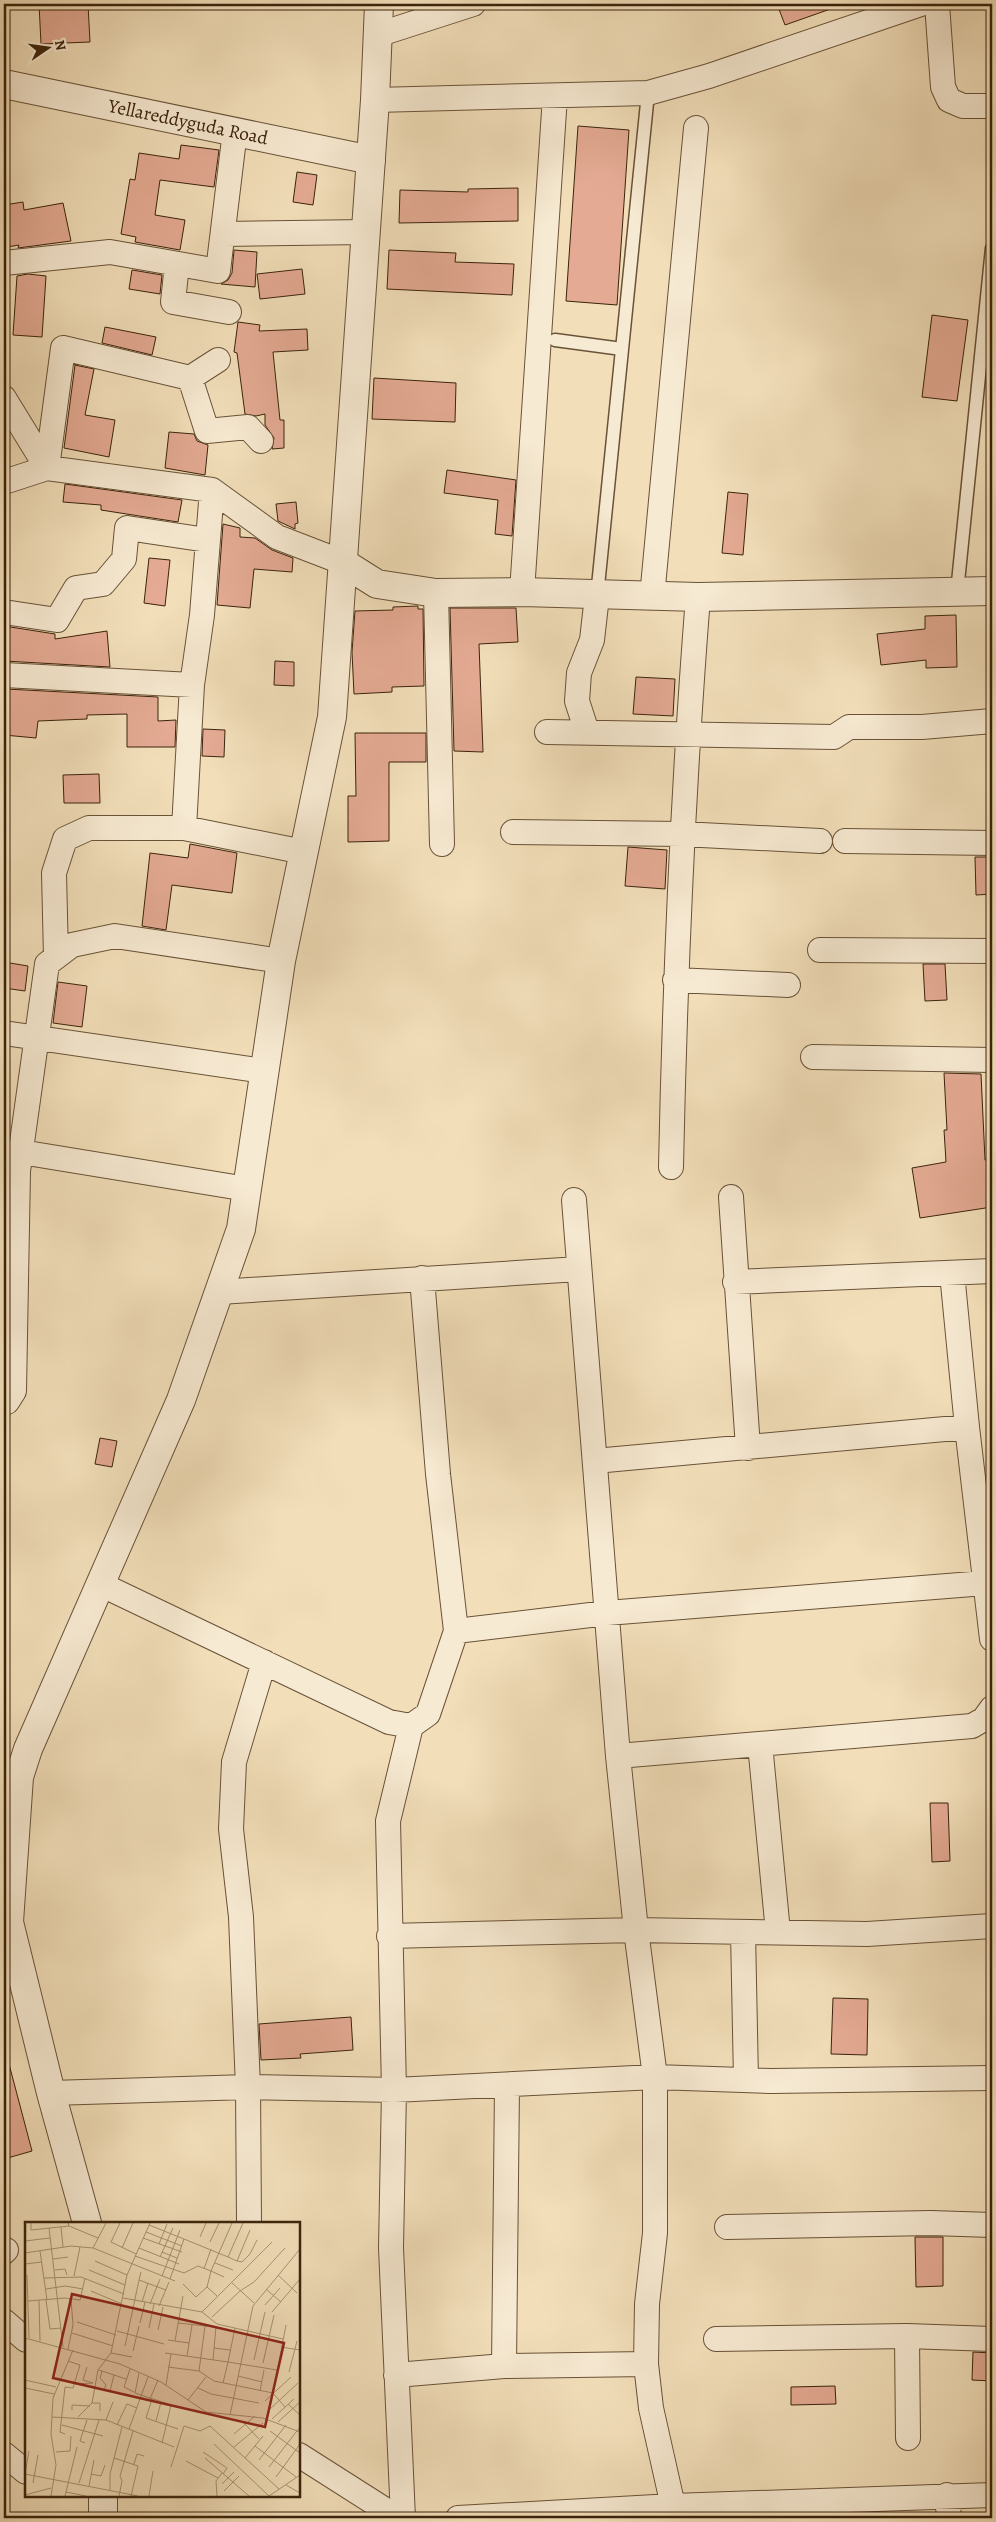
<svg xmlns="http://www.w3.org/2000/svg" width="996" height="2522" viewBox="0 0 996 2522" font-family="Alegreya,serif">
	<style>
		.building { fill: #e4aa93; stroke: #3b230b }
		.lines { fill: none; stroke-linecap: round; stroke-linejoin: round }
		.service-casing { stroke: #695237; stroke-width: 15 }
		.minor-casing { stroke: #695237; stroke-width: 26 }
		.tertiary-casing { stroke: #695237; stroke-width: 30 }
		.service { stroke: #f7ead2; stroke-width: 12 }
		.minor { stroke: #f7ead2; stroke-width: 24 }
		.tertiary { stroke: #f7ead2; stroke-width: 28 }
		.labels { text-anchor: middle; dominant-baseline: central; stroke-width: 5; stroke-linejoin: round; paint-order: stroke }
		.street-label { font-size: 19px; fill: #3b230b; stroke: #f7ead2 }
		.inset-road { fill: none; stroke: #a99474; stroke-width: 1 }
		.view { fill: #8f2418; fill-opacity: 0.15; stroke: #8f2418; stroke-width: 2.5 }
		.inset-edge { fill: none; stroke: #3b230b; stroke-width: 2.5 }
	</style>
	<rect width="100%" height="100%" fill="#f2dfba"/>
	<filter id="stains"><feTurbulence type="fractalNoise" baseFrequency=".004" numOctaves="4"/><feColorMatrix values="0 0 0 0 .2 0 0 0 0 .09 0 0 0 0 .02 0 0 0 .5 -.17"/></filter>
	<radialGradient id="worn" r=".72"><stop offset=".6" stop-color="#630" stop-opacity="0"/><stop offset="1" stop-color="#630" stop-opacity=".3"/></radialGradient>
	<path class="building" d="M 39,4 L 88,4 L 90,42 L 41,44 Z
		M 777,4 L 838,4 L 839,6 L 785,25 Z
		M 578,126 L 629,130 L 617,305 L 566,301 Z
		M 181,145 L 219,150 L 214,187 L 160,180 L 155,215 L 185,220 L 180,250 L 135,242 L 136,237 L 121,234 L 130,179 L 135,180 L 139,153 L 179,159 Z
		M 297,172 L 317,175 L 313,205 L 293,202 Z
		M 518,188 L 518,221 L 399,223 L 400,190 L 468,192 L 468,189 Z
		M 23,202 L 24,210 L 63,203 L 71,241 L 18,248 L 19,245 L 7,247 L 4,232 L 4,205 Z
		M 234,250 L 257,252 L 255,287 L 221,284 L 228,280 L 232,273 Z
		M 389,250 L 456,253 L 455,262 L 514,264 L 512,295 L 387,289 Z
		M 302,269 L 305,294 L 260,299 L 257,274 Z
		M 132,270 L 162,275 L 160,294 L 129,289 Z
		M 28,274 L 46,276 L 42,337 L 13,335 L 17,276 Z
		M 932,315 L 968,320 L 957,401 L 922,397 Z
		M 238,322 L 260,325 L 259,331 L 307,329 L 308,350 L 273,352 L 280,420 L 284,420 L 284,448 L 272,449 L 274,438 L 265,425 L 265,414 L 256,416 L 245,414 L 237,353 L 234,352 Z
		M 105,327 L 156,337 L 152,355 L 102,343 Z
		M 75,365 L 94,369 L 85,415 L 115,420 L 109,457 L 64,448 Z
		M 374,378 L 456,383 L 455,422 L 372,419 Z
		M 169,432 L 194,434 L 197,441 L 208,445 L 205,475 L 165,468 Z
		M 447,470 L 516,480 L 512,536 L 495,534 L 498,500 L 444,493 Z
		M 65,484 L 182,500 L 178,522 L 101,510 L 101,505 L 63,502 Z
		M 728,492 L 748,494 L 743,555 L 722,553 Z
		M 296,502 L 298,523 L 295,524 L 295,529 L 278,521 L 276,504 Z
		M 223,524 L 240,528 L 240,537 L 255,538 L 272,550 L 293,558 L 292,572 L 254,569 L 250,608 L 217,605 Z
		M 149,558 L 170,560 L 165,606 L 144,603 Z
		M 418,606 L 418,609 L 423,609 L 424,686 L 392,687 L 392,692 L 354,694 L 352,652 L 355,611 L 393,610 L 393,607 Z
		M 450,608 L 516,608 L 518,642 L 479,644 L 483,752 L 454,751 Z
		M 956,615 L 957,667 L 926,668 L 926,660 L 881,665 L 877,634 L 925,629 L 925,616 Z
		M 4,626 L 55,634 L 55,639 L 107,631 L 110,667 L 4,661 Z
		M 275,661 L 294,662 L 294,686 L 274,685 Z
		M 636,677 L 675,679 L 673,716 L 633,714 Z
		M 6,689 L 158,697 L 158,721 L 176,720 L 175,747 L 127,747 L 127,714 L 87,715 L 87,719 L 38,721 L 36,738 L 4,735 Z
		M 203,729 L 225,730 L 224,757 L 202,756 Z
		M 355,733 L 426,733 L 426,762 L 389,762 L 389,841 L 348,842 L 348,796 L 356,796 Z
		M 99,774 L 100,803 L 64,803 L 63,775 Z
		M 190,844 L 237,853 L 232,893 L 172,885 L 166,930 L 142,926 L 150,853 L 188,858 Z
		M 628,847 L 667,850 L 665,889 L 625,886 Z
		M 975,857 L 992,857 L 992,894 L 976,895 Z
		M 4,962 L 28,966 L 25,991 L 4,988 Z
		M 923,964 L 945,964 L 947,1000 L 925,1001 Z
		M 58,982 L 87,986 L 82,1027 L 53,1023 Z
		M 944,1073 L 981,1074 L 985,1160 L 992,1159 L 992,1207 L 920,1218 L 912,1168 L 946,1162 L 944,1130 L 947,1130 Z
		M 100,1438 L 117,1441 L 112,1467 L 95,1464 Z
		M 930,1803 L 948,1803 L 950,1861 L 932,1862 Z
		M 833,1998 L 868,1999 L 867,2055 L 831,2054 Z
		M 351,2017 L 353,2050 L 300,2054 L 301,2058 L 261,2060 L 259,2024 Z
		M 9,2064 L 32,2151 L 4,2159 L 4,2065 Z
		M 915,2237 L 943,2237 L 943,2286 L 916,2287 Z
		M 973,2352 L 992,2353 L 992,2381 L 972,2380 Z
		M 835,2386 L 836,2404 L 791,2405 L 791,2387 Z"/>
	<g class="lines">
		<defs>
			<path id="service" d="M 555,340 L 622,349
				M 957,592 L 992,248
				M 597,596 L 648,93"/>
			<path id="minor" d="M 937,4 L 943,87 L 949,100 L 963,106 L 992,106
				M 377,35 L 473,4
				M 375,100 L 648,93 L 709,76 L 921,4
				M 224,234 L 366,232
				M 4,263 L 110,252 L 218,271 L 235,131
				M 177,264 L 173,302 L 229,312
				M 190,378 L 207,431 L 248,427 L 261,441
				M 4,398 L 47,468
				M 47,468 L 63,348 L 190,378 L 218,360
				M 4,482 L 47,468 L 212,490 L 277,537 L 342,562
				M 522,592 L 555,96
				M 436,593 L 442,844
				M 652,597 L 696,128
				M 4,612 L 57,620 L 76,588 L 103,584 L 124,559 L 127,528 L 207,540
				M 4,675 L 192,685
				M 547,732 L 834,737 L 849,727 L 922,727 L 992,721
				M 587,732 L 577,701 L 579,673 L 592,640 L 597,596
				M 184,828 L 192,685 L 202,615 L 212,490
				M 513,832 L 682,834 L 820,841
				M 845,841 L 992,843
				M 820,950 L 992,951
				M 56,957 L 54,873 L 65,839 L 89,828 L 184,828 L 304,852
				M 675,980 L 788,985
				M 4,1033 L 264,1071
				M 813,1057 L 992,1060
				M 21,1152 L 247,1189
				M 671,1167 C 675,976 683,787 698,597
				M 731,1197 L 748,1448
				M 952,1273 L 967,1427 L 992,1639
				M 735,1282 L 992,1271
				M 219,1292 L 579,1269
				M 4,1403 L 7,1402 L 14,1391 L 18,1171 L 47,964 L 72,945 L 115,936 L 281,961
				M 595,1461 L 967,1427
				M 100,1584 L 389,1722 L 411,1726
				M 456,1631 L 607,1613 L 985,1583
				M 760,1744 L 778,1932
				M 618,1756 L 972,1726 L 984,1719 L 992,1708
				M 743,1932 L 746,2080
				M 389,1936 L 636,1930 L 618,1756 L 574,1200
				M 51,2093 L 248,2087 L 394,2090 L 655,2077 L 771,2081 L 992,2078
				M 249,2223 L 248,2087 L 241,1917 L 231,1829 L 234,1762 L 264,1662
				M 727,2227 L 931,2223 L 992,2225
				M 4,2252 L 6,2250
				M 4,2321 L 26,2340
				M 907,2336 L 908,2438
				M 716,2339 L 907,2336 L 992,2339
				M 504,2366 L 507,2086
				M 396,2375 L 504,2366 L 646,2364
				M 4,2454 L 26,2472
				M 299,2455 L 398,2518
				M 947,2495 L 949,2518
				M 673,2506 L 651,2408 L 646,2364 L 647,2304 L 655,2233 L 655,2077 L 636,1930 L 867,1934 L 992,1926
				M 403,2518 L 391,2248 L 394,2090 L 388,1821 L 411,1726 L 428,1714 L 456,1631 L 438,1474 L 422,1278
				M 458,2518 L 673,2506 L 992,2495"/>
			<g id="tertiary">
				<path id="s1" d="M 4,84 L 371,160"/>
				<path d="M 342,562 L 377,584 L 436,593 L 522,592 L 698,597 L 992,591"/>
				<path d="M 87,2223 L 51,2093 L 9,1922 L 19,1777 L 28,1749 L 181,1400 L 241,1229 L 281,961 L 332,717 L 375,100 L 379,4"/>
				<path d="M 103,2496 L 103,2518"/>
			</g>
		</defs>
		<use href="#service" class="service-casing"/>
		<use href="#minor" class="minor-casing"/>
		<use href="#tertiary" class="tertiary-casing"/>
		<use href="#service" class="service"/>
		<use href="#minor" class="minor"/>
		<use href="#tertiary" class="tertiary"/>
	</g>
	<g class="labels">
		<g class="street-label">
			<text stroke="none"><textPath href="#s1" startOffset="188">Yellareddyguda Road</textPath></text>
		</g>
	</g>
	<g transform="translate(25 2222)">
		<rect width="275" height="275" fill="#f2dfba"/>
		<path class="inset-road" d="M 6,1 L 6,8 L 44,4M 43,1 L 44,4 L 73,16M 95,1 L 86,20 L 111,32M 124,3 L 159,17 L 145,57M 36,5 L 38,25M 24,6 L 38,125M 121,10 L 157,24M 175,15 L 181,1M 118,16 L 157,30M 159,17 L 203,35 L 218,1M 0,19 L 25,16M 185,20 L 194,1M 134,22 L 142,2M 68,26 L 81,1M 97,26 L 108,1M 114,26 L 154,42M 15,29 L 22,78M 137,30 L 152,36M 0,31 L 46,24 L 68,26 L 150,59M 110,34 L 159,51 L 173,44 L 186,49 L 207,1M 135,35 L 148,6M 203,35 L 212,39 L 225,8M 28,37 L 43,35M 70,39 L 102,53M 212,39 L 217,40 L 225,32 L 232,18M 190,41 L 208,48M 0,42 L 17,40M 179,47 L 186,27M 30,48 L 40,47 L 42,53M 64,48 L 100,63M 116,50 L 114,58 L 141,68M 2,53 L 4,116M 253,53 L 272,71M 49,54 L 55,25M 137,54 L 155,8M 19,56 L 56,55 L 99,72M 206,60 L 229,81M 158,62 L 171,75 L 182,65 L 192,74M 182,65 L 186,49 L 199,55M 21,67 L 40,64 L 58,67M 241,67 L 256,80M 66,69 L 97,82M 98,76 L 177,90 L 192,102 L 258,117M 14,78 L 15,119M 21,78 L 25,107 L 36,106M 3,79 L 40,76 L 55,78 L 60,56M 117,80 L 123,61M 125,82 L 135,57M 240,83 L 255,66M 134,84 L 144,60M 177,90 L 247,20M 247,90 L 275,57M 187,95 L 215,69 L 229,60 L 260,26M 52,100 L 91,113M 115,101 L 120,80M 153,101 L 190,105M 124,106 L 129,82M 210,106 L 203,140 L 252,148M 133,108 L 138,85M 92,109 L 139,122M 47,111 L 88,124M 0,116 L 95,142 L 136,160 L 181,190 L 238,196 L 275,210M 143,118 L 164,121M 150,119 L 158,74M 100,124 L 114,58M 256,125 L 275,128M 189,126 L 205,128M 43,127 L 48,103 L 46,77M 108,129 L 114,104M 86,131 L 107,135M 140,131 L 203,140 L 198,161M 162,134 L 167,103M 188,138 L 191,105M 229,138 L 240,90M 238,141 L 249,93M 62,145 L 58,158 L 68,161M 143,145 L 174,149 L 189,159 L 248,171 L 260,185M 105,147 L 99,165 L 109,170M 74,148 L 101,157M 77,149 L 75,156 L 81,163 L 79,168M 174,149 L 180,104M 264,150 L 272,119M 114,151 L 110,171 L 146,183 L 137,221M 213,154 L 237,160M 0,158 L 31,165M 50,162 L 68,161M 141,163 L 146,132M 68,165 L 92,171M 0,166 L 29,172M 173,166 L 186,172 L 234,181M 85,169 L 89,153M 235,169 L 239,148M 248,171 L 261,103M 125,177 L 133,158M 127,177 L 121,196 L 153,207M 163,178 L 181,155M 240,179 L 266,155M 67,181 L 75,181 L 75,189M 263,182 L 275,193M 245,187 L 273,161M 47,188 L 47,183 L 65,184M 205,193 L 228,84 L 275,27M 27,195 L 81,198 L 149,225M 53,195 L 67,181 L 73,148 L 86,131 L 102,53 L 125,1M 247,197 L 269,177M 81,198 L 88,180M 131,199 L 136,180M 217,199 L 234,217M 253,200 L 275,180M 37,203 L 78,214M 92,203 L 102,182 L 112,186M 104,207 L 123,155M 245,209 L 275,231M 40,212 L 35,210 L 40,165 L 48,166 L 55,143 L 43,139M 209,212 L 230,194M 60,221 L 55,219 L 62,198M 189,222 L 244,274M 230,224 L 271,255M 209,225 L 238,201M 31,230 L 45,229 L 46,214M 178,230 L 202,246 L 198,252M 89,236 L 113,244 L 106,274M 180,236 L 224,274M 220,236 L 238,214M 234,238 L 261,203M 161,239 L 193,256M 109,242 L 112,232 L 119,234M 146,245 L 159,204 L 175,209 L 185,204 L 254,267M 244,245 L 275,205M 0,252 L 113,274M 0,252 L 4,229M 66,252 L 76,254 L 80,243M 251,255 L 275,222M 8,261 L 13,233M 54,261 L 74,198M 197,262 L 209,250M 261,263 L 275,271M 64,264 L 69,238M 85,268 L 85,252 L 97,205M 199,269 L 214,254M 41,270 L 61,274M 0,273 L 26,266M 26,274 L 31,243 L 26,212 L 28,176 L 48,128M 40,274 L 52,225M 94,274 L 97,259 L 95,254 L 108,209M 124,274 L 128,249M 192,274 L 191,259 L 197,251M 244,274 L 275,253"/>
		<path class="view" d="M 47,72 L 259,121 L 240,205 L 28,156 Z"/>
		<rect width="275" height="275" class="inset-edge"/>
	</g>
	<rect width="996" height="2522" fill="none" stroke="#f2dfba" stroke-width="20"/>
	<rect x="5" y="5" width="986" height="2512" fill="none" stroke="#3b230b" stroke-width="2.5"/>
	<rect x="10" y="10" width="976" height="2502" fill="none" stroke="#3b230b"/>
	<g transform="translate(48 48) rotate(77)" stroke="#f7ead2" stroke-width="4" paint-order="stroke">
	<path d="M0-4L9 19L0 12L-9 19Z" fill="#3b230b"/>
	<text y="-8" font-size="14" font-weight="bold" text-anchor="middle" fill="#3b230b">N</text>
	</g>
	<rect width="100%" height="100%" filter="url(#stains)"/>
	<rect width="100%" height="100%" fill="url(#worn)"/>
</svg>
